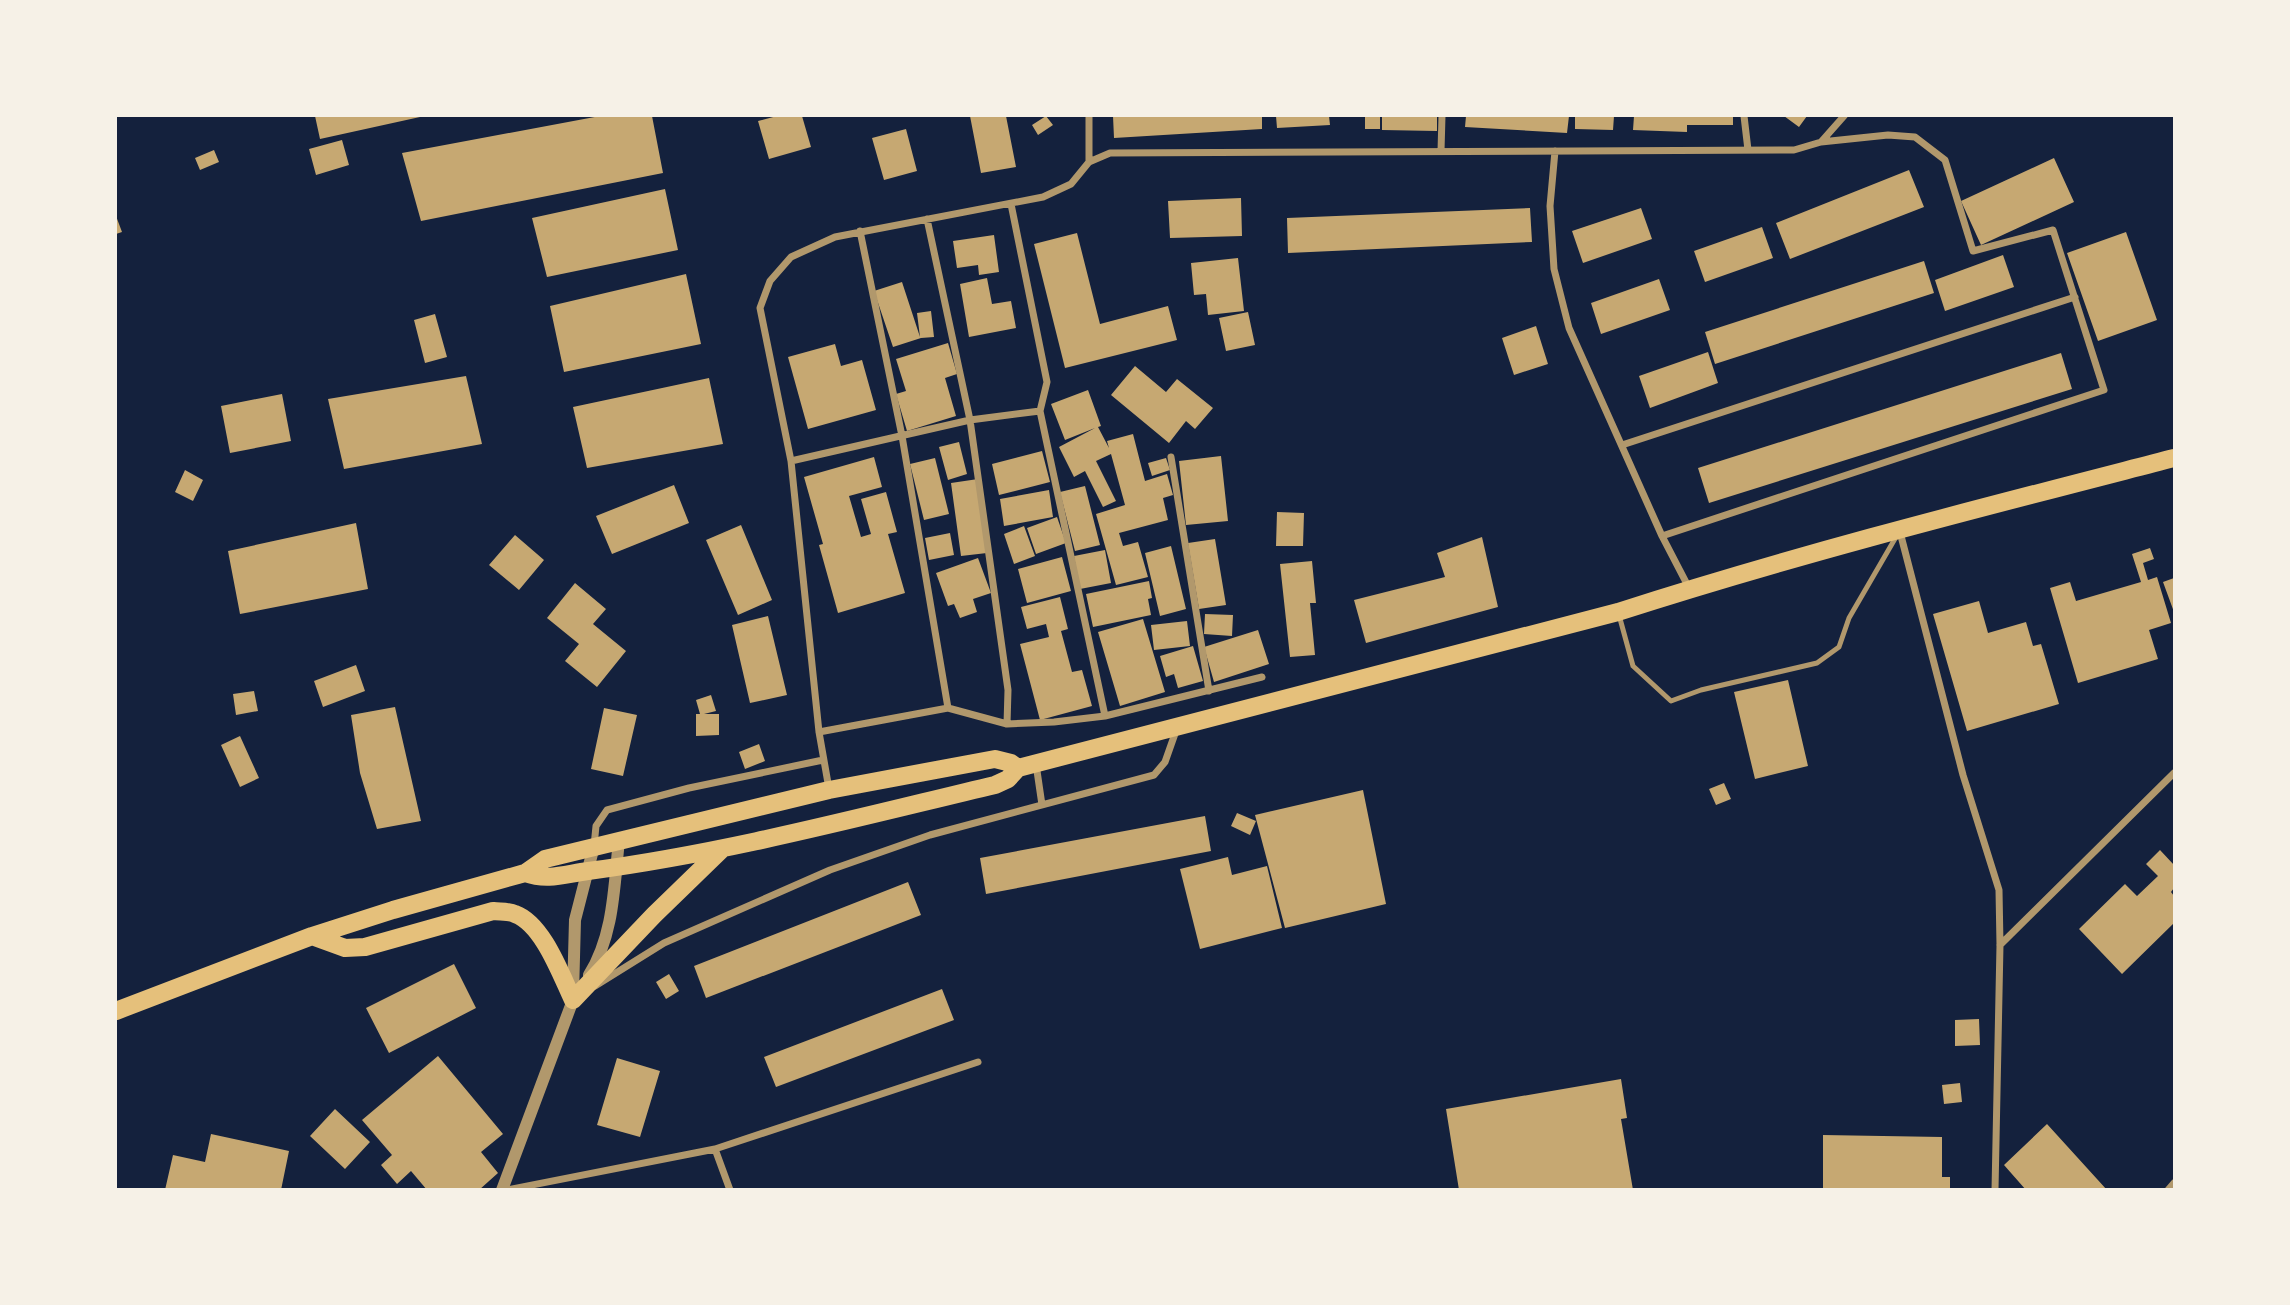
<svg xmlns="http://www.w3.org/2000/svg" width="2290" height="1305" viewBox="0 0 2290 1305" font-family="'Roboto Condensed',sans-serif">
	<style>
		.building { fill: #c6a872 }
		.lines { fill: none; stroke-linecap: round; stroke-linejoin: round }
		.service { stroke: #b1986c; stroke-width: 5 }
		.minor { stroke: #b1986c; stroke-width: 7 }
		.tertiary { stroke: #b1986c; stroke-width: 12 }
		.primary { stroke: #e5c07b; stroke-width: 18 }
	</style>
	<rect width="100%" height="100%" fill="#14213d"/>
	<path class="building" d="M 315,116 L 420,116 L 420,117 L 320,139 Z
		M 600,116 L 652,116 L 663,173 L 421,221 L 402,153 Z
		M 777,116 L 802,116 L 811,147 L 769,159 L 758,121 Z
		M 970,116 L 1006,116 L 1016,167 L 981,173 Z
		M 1046,116 L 1053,125 L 1038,135 L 1032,125 Z
		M 1113,116 L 1262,116 L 1262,129 L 1114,138 Z
		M 1276,116 L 1329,116 L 1330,125 L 1277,128 Z
		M 1365,116 L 1380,116 L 1380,129 L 1365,129 Z
		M 1382,116 L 1437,116 L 1437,131 L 1382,130 Z
		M 1466,116 L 1569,116 L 1567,133 L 1465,127 Z
		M 1575,116 L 1614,116 L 1613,130 L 1575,129 Z
		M 1634,116 L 1733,116 L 1733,125 L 1687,125 L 1687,132 L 1633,130 Z
		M 1784,116 L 1807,116 L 1799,127 Z
		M 906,129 L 917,171 L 884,180 L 872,138 Z
		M 342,140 L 349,165 L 316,175 L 309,149 Z
		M 214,150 L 219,162 L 200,170 L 195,158 Z
		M 2054,158 L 2074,202 L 1981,245 L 1961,201 Z
		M 1909,170 L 1924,207 L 1790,259 L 1776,223 Z
		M 665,189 L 678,250 L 547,277 L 532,218 Z
		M 1241,198 L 1242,236 L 1170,238 L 1168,201 Z
		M 1530,208 L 1532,242 L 1288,253 L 1287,218 Z
		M 1641,208 L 1652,239 L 1583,263 L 1572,231 Z
		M 116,216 L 122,232 L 116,234 Z
		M 1762,227 L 1773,258 L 1705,282 L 1694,251 Z
		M 2126,232 L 2157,320 L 2098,341 L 2067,253 Z
		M 1077,233 L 1100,324 L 1168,306 L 1177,340 L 1065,368 L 1034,244 Z
		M 994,235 L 999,272 L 979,275 L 978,265 L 957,268 L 953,241 Z
		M 2003,255 L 2014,287 L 1945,311 L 1935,280 Z
		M 1238,258 L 1244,311 L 1208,315 L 1206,294 L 1194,295 L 1191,263 Z
		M 1924,261 L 1934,293 L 1715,364 L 1705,332 Z
		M 686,274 L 701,344 L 564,372 L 550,306 Z
		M 987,278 L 992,304 L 1011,301 L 1016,328 L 969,337 L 960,284 Z
		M 1659,279 L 1670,310 L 1601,334 L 1591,303 Z
		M 902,282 L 920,337 L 917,313 L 931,311 L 934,337 L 921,338 L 893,347 L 874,291 Z
		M 1248,312 L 1255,345 L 1226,351 L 1219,318 Z
		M 435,314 L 447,357 L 425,363 L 414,320 Z
		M 1536,326 L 1548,364 L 1514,375 L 1502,338 Z
		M 948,343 L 957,374 L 945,378 L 956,416 L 907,431 L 896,394 L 906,391 L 896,359 Z
		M 835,344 L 841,366 L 862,360 L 876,410 L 808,429 L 788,357 Z
		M 1708,352 L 1718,383 L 1650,408 L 1639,376 Z
		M 2061,353 L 2072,389 L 1709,503 L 1698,468 Z
		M 1135,366 L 1166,392 L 1177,379 L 1213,408 L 1195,429 L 1186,421 L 1169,443 L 1111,395 Z
		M 466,376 L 482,444 L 344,469 L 328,399 Z
		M 709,378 L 723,444 L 587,468 L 573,407 Z
		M 1088,390 L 1101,426 L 1098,427 L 1109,448 L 1107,441 L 1133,434 L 1145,481 L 1167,474 L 1173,495 L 1163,498 L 1168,520 L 1119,533 L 1123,546 L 1138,542 L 1148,577 L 1116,585 L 1096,514 L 1125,505 L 1111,454 L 1096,461 L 1116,501 L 1103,507 L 1085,471 L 1074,477 L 1059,447 L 1095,428 L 1065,440 L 1051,404 Z
		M 282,394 L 291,441 L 230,453 L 221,406 Z
		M 959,442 L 967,474 L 948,480 L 939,447 Z
		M 1042,451 L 1050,482 L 999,495 L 992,464 Z
		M 1221,456 L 1228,521 L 1186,525 L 1179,461 Z
		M 874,457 L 882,487 L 849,496 L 861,537 L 871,534 L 861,499 L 886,492 L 897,532 L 888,534 L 905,593 L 838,613 L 819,545 L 823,544 L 804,477 Z
		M 935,458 L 949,514 L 924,520 L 910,464 Z
		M 1166,458 L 1170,470 L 1152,476 L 1148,463 Z
		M 185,470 L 203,480 L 193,501 L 175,492 Z
		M 978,479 L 987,553 L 961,556 L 951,483 Z
		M 674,485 L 689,523 L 612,554 L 596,516 Z
		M 1085,486 L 1100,545 L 1075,551 L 1060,492 Z
		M 1049,490 L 1053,517 L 1004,526 L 1000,499 Z
		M 1277,512 L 1304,513 L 1303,546 L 1276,546 Z
		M 1057,517 L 1066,543 L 1036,554 L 1027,528 Z
		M 356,523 L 368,589 L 240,614 L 228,551 Z
		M 741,525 L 772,600 L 738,615 L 706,540 Z
		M 1024,526 L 1035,556 L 1014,564 L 1004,534 Z
		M 950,533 L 954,555 L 929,560 L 925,538 Z
		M 515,535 L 544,560 L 519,590 L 489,565 Z
		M 1482,537 L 1498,607 L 1366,643 L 1354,600 L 1445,577 L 1437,553 Z
		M 1215,539 L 1226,605 L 1199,609 L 1188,543 Z
		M 1171,546 L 1186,609 L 1160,616 L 1145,553 Z
		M 2150,548 L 2154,559 L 2143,563 L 2148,580 L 2157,577 L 2171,623 L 2149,630 L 2158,659 L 2078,683 L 2050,588 L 2070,582 L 2076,601 L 2141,582 L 2132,554 Z
		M 1105,550 L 1111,583 L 1080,589 L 1074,556 Z
		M 1062,557 L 1071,591 L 1027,603 L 1018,569 Z
		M 978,558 L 991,593 L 973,599 L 977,612 L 960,618 L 954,604 L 948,606 L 936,573 Z
		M 1312,561 L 1316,603 L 1310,603 L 1315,655 L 1290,657 L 1280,564 Z
		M 2174,578 L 2174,612 L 2163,582 Z
		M 1149,581 L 1152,598 L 1148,599 L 1151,615 L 1093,627 L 1086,594 Z
		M 575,583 L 606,609 L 593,624 L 626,651 L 597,687 L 565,661 L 579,644 L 547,618 Z
		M 1060,597 L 1068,629 L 1061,631 L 1072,672 L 1082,670 L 1092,706 L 1040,720 L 1020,644 L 1049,637 L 1046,624 L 1027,629 L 1021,607 Z
		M 1979,601 L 1988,633 L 2026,622 L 2033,646 L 2041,644 L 2059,704 L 1967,731 L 1933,614 Z
		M 1205,614 L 1233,615 L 1232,636 L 1204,634 Z
		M 768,616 L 787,695 L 750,703 L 732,625 Z
		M 1143,619 L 1165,692 L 1120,706 L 1098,632 Z
		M 1187,621 L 1190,646 L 1154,650 L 1151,625 Z
		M 1258,630 L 1269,664 L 1214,682 L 1204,647 Z
		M 1193,646 L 1203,681 L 1178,688 L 1174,674 L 1166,677 L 1160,656 Z
		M 356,665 L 365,691 L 323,707 L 314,681 Z
		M 1788,680 L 1808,766 L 1755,779 L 1734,692 Z
		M 254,691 L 258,711 L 236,715 L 233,694 Z
		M 711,695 L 716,711 L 704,714 L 719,714 L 719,735 L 696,736 L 696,714 L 700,714 L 696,700 Z
		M 395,707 L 421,821 L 377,829 L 360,773 L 351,715 Z
		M 604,708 L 637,715 L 623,776 L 591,769 Z
		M 240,736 L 259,778 L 240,787 L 221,745 Z
		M 759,744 L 765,761 L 745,769 L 739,752 Z
		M 1724,783 L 1731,799 L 1716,805 L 1709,789 Z
		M 1363,790 L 1386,904 L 1285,928 L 1255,815 Z
		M 1237,813 L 1256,821 L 1250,835 L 1231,826 Z
		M 1205,816 L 1211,851 L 986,894 L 980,858 Z
		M 2160,850 L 2174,865 L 2174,888 L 2171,892 L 2174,896 L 2174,923 L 2122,974 L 2079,929 L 2125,884 L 2137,896 L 2158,876 L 2146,864 Z
		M 1228,857 L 1232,875 L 1267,866 L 1282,928 L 1200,949 L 1180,869 Z
		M 908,882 L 921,915 L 706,998 L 694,966 Z
		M 454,964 L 476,1008 L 389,1053 L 366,1008 Z
		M 669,974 L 679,991 L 666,999 L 656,982 Z
		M 942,989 L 954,1020 L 776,1087 L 764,1057 Z
		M 1979,1019 L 1980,1045 L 1955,1046 L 1955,1020 Z
		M 438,1056 L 503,1134 L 481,1152 L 498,1173 L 479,1190 L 427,1190 L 411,1171 L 397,1184 L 381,1165 L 392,1155 L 362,1120 Z
		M 617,1058 L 660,1071 L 640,1137 L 597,1125 Z
		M 1621,1079 L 1627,1118 L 1621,1119 L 1633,1190 L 1459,1190 L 1446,1109 Z
		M 1960,1083 L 1962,1102 L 1944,1104 L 1942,1085 Z
		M 335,1109 L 370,1142 L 345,1169 L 310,1136 Z
		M 2047,1124 L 2107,1190 L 2026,1190 L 2004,1165 Z
		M 211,1134 L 289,1151 L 281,1190 L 165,1190 L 173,1155 L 205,1162 Z
		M 1823,1135 L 1942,1137 L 1942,1177 L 1950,1177 L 1950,1190 L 1823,1190 Z"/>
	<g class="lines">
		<path class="service" d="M 1619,615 L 1633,666 L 1671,701 L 1701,690 L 1817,663 L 1839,647 L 1849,618 L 1896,537"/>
		<path class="minor" d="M 1744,116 L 1748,150
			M 1441,151 L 1442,116
			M 1555,151 L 1550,206 L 1554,269 L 1569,328 L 1662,536 L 1689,588
			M 1089,162 L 1089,116
			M 1011,204 L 1047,382 L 1040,411 L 1105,716
			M 860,231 L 902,436 L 948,708
			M 1622,445 L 2075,297
			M 1171,457 L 1209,691
			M 791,461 L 970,420 L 1040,411
			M 1900,532 L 1963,775 L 1999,890 L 2000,945 L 1995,1190
			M 1662,536 L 2104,390 L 2053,230 L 1973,251 L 1945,160 L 1915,137 L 1888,135 L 1821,142
			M 1007,724 L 1054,722 L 1105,716 L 1262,677
			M 819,732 L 948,708 L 1007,724 L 1008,690 L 970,420 L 927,219
			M 1036,764 L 1042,805
			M 829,789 L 819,732 L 791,461 L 760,308 L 770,281 L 791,257 L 835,237 L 1043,197 L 1071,184 L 1089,162 L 1110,153 L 1794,150 L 1821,142 L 1844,116
			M 594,846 L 596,826 L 607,810 L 689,788 L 823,760
			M 2000,945 L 2174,773
			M 595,986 L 664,943 L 830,870 L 930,835 L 1154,775 L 1165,762 L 1177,728
			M 715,1149 L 978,1062
			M 507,1190 L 715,1149 L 730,1190
			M 2168,1190 L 2174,1183"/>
		<path class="tertiary" d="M 589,975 C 614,935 614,886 619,840
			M 573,994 L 575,920 L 594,846
			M 502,1190 L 573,1000"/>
		<path class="primary" d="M 1018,768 L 1011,763 L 995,759 L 829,790 L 545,859 L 525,873 C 548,881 565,874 588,871 C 725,853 860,817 995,785 L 1008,779 L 1018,768 L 1618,612 C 1801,553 1988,506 2174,458
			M 312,936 L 345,948 L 365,947 L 493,911 C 500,912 509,911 515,914 C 543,924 561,975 573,1000 L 654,915 L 722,849
			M 116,1011 L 312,936 L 393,910 L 525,873"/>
	</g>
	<rect width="2290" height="1305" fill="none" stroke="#f6f1e7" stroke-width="234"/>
</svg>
